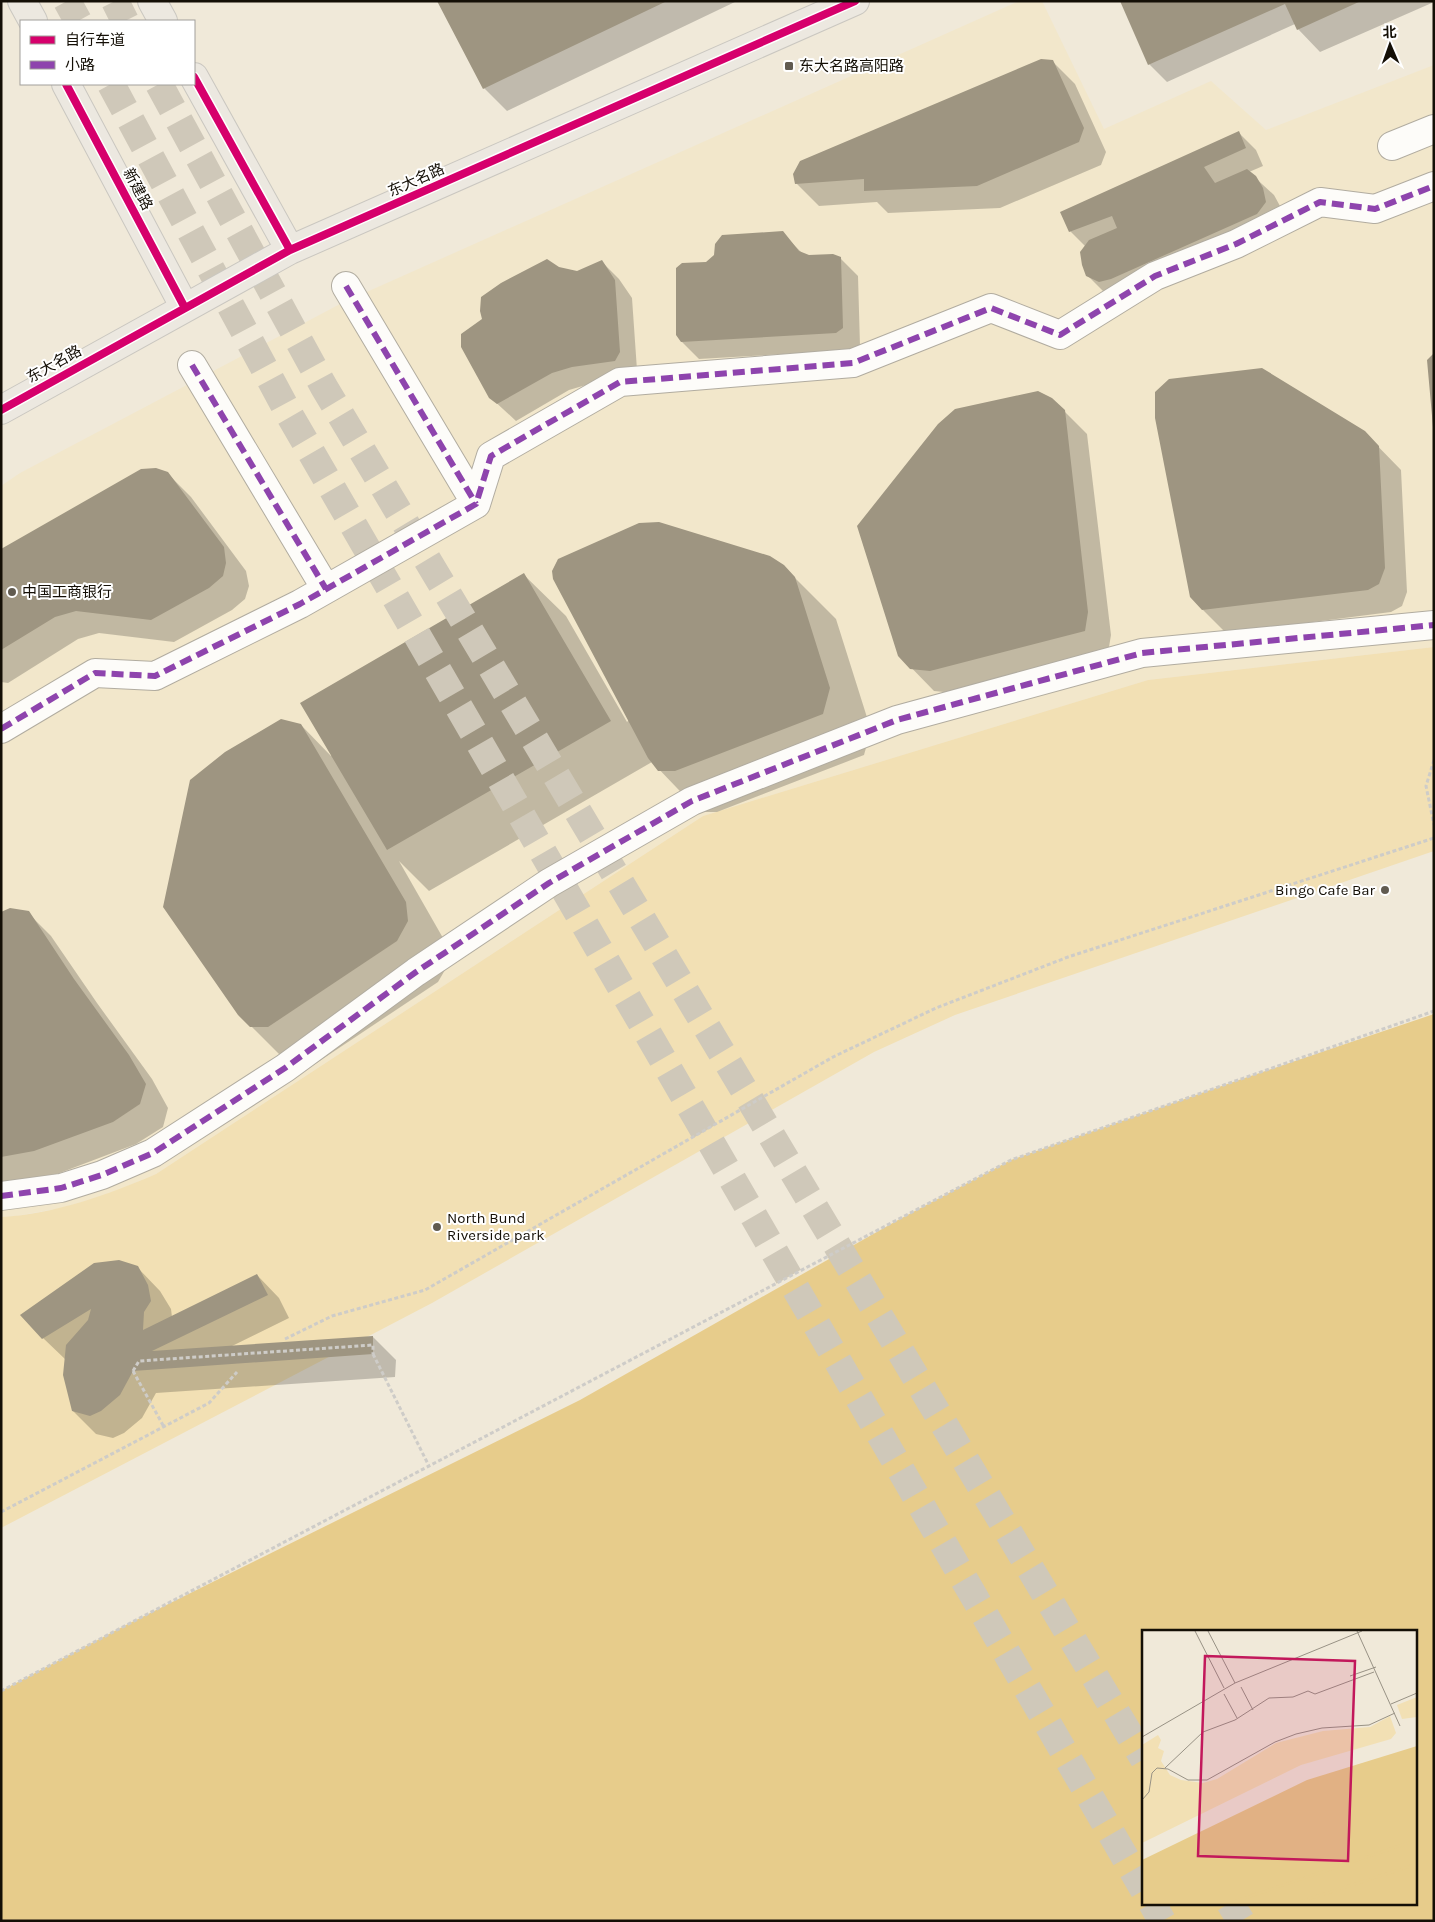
<svg xmlns="http://www.w3.org/2000/svg" width="1435" height="1922" viewBox="0 0 1435 1922" font-family="Karla,'Noto Sans SC',sans-serif">
	<style>
		.built { fill: #f2e7cb }
		.green { fill: #f2e0b4 }
		.water { fill: #e7cc8b; fill-rule: evenodd }
		.shadow { fill: #0003 }
		.lines { fill: none; stroke-linecap: round; stroke-linejoin: round }
		.ferry { stroke: #6c5411; stroke-width: 1; stroke-dasharray: 6 5; stroke-linecap: butt }
		.building { fill: #9e9581 }
		.major-tunnel { stroke: #cfc8b9; stroke-width: 28; stroke-dasharray: 28 14; stroke-linecap: butt }
		.minor-casing { stroke: #b1aca0; stroke-width: 30 }
		.major-casing { stroke: #cac7c0; stroke-width: 30 }
		.path { stroke: #ceccc8; stroke-width: 3; stroke-dasharray: 4 2.5; stroke-linecap: butt }
		.minor { stroke: #fdfcf9; stroke-width: 28 }
		.major { stroke: #ece8e0; stroke-width: 28 }
		.path-bridge { stroke: #ceccc8; stroke-width: 3; stroke-dasharray: 4 2.5; stroke-linecap: butt }
		.quiet { stroke: #8e44ad; stroke-width: 6; stroke-dasharray: 12 6; stroke-linecap: butt }
		.cycleway-casing { stroke: #fff; stroke-width: 11 }
		.cycleway { stroke: #d6006c; stroke-width: 8 }
		.poi-dot { fill: #615b50; stroke: #fff; stroke-width: 2 }
		.labels { text-anchor: middle; dominant-baseline: central; stroke-width: 4; stroke-linejoin: round; paint-order: stroke }
		.poi-label { font-size: 15px; fill: #140f06; stroke: #fff; text-anchor: start }
		.street-label { font-size: 15px; fill: #140f06; stroke: #fff }
		.inset-river { fill: none; stroke: #e7cc8b; stroke-width: 2.5 }
		.inset-road { fill: none; stroke: #989285; stroke-width: 1 }
		.view { fill: #c2185b; fill-opacity: 0.15; stroke: #c2185b; stroke-width: 2.5 }
		.inset-edge { fill: none; stroke: #140f06; stroke-width: 2.5 }
	</style>
	<rect width="100%" height="100%" fill="#f0e9d9"/>
	<path class="built" d="M 1019,1 L 1042,1 L 1104,129 L 1211,81 L 1266,130 L 1434,65 L 1434,647 L 1148,680 L 703,816 L 156,1174 L 109,1194 L 61,1208 L 16,1216 L 1,1217 L 1,486 L 20,473 L 342,303 Z"/>
	<path class="green" d="M 1434,647 L 1434,851 L 955,1015 L 874,1052 L 432,1303 L 1,1528 L 1,1217 C 55,1214 107,1195 156,1174 L 703,816 L 1148,680 Z"/>
	<path class="water" d="M 1434,1014 L 1434,1921 L 1,1921 L 1,1691 L 128,1624 L 580,1400 L 898,1220 L 1011,1160 L 1233,1082 ZM 1144,1631 L 1416,1631 L 1416,1903 L 1144,1903 Z"/>
	<path class="shadow" d="M 438,1 L 737,1 L 507,111 L 484,88 Z
		M 1121,1 L 1434,1 L 1434,2 L 1320,52 L 1298,29 L 1295,24 L 1167,82 L 1149,64 Z
		M 1052,61 L 1075,84 L 1106,152 L 1101,165 L 1000,208 L 888,213 L 877,202 L 819,206 L 796,183 Z
		M 1239,133 L 1256,150 L 1263,166 L 1249,172 L 1274,195 L 1280,206 L 1283,220 L 1105,293 L 1087,275 L 1086,247 L 1070,231 Z
		M 782,233 L 802,253 L 809,256 L 840,258 L 858,276 L 860,346 L 854,350 L 699,359 L 682,342 L 707,263 Z
		M 602,262 L 619,279 L 632,298 L 637,370 L 569,390 L 516,421 L 490,397 L 461,342 L 462,334 L 559,268 L 577,272 Z
		M 1064,411 L 1087,434 L 1111,635 L 1108,653 L 954,693 L 934,691 L 899,655 Z
		M 1364,432 L 1401,470 L 1407,592 L 1402,606 L 1391,612 L 1226,633 L 1203,610 Z
		M 167,473 L 191,497 L 246,571 L 249,586 L 245,599 L 232,610 L 174,642 L 99,633 L 78,639 L 8,683 L 1,682 L 1,550 Z
		M 783,566 L 836,619 L 871,730 L 864,755 L 717,812 L 700,812 L 652,762 L 429,891 L 399,861 L 447,945 L 449,963 L 438,982 L 309,1068 L 293,1068 L 239,1014 L 301,725 L 331,756 L 524,575 L 566,616 L 627,722 Z
		M 28,913 L 51,936 L 97,1003 L 152,1079 L 168,1108 L 163,1127 L 136,1144 L 57,1174 L 1,1182 L 1,914 Z
		M 137,1267 L 160,1291 L 171,1309 L 172,1317 L 257,1275 L 279,1298 L 289,1318 L 230,1347 L 373,1337 L 396,1360 L 395,1377 L 156,1393 L 142,1418 L 124,1433 L 113,1438 L 96,1434 L 73,1411 L 66,1360 L 43,1338 Z"/>
	<g class="lines">
		<path class="ferry" d="M 1433,1921 L 1434,1921"/>
	</g>
	<path class="building" d="M 437,1 L 667,1 L 483,89 Z
		M 1120,1 L 1361,1 L 1297,30 L 1285,4 L 1148,65 Z
		M 1041,59 L 1053,60 L 1084,128 L 1079,142 L 977,186 L 864,191 L 864,179 L 795,184 L 793,174 L 800,161 Z
		M 1239,131 L 1246,148 L 1204,167 L 1215,183 L 1247,169 L 1256,176 L 1263,188 L 1266,202 L 1257,214 L 1111,279 L 1099,282 L 1086,276 L 1082,265 L 1080,252 L 1089,240 L 1117,228 L 1112,216 L 1069,232 L 1060,212 Z
		M 783,231 L 799,251 L 809,255 L 833,254 L 841,257 L 843,328 L 836,333 L 681,342 L 676,335 L 676,268 L 682,263 L 706,262 L 714,255 L 715,244 L 722,235 Z
		M 547,259 L 559,267 L 577,271 L 602,260 L 615,280 L 620,352 L 615,361 L 572,367 L 552,373 L 497,404 L 489,398 L 461,347 L 461,334 L 482,319 L 480,311 L 481,297 L 501,283 Z
		M 1434,353 L 1434,427 L 1433,427 L 1427,360 Z
		M 1262,368 L 1365,431 L 1379,446 L 1385,568 L 1379,584 L 1368,590 L 1202,610 L 1190,597 L 1155,418 L 1155,392 L 1169,379 Z
		M 1038,391 L 1052,398 L 1065,410 L 1088,612 L 1085,631 L 930,671 L 910,669 L 898,656 L 857,526 L 938,424 L 955,409 Z
		M 156,468 L 168,472 L 224,547 L 226,563 L 223,576 L 209,588 L 151,620 L 76,611 L 55,617 L 1,650 L 1,549 L 141,469 Z
		M 659,522 L 770,556 L 784,565 L 795,577 L 830,688 L 823,714 L 675,771 L 658,771 L 648,758 L 553,579 L 552,571 L 558,559 L 639,523 Z
		M 524,573 L 611,721 L 387,850 L 300,703 Z
		M 281,719 L 301,724 L 406,902 L 408,921 L 397,941 L 268,1027 L 250,1027 L 238,1015 L 163,907 L 190,780 L 225,752 Z
		M 10,908 L 29,911 L 74,979 L 129,1055 L 146,1084 L 140,1104 L 113,1122 L 34,1151 L 1,1157 L 1,912 Z
		M 119,1260 L 138,1266 L 148,1285 L 151,1301 L 144,1312 L 143,1330 L 257,1274 L 268,1295 L 152,1351 L 373,1336 L 373,1354 L 133,1371 L 120,1395 L 101,1411 L 90,1416 L 72,1411 L 63,1375 L 66,1345 L 88,1320 L 91,1309 L 42,1339 L 20,1315 L 94,1263 Z"/>
	<g class="lines">
		<path class="major-tunnel" d="M 67,1 L 78,21
			M 115,1 L 125,21
			M 111,84 L 289,414 L 1144,1890
			M 159,84 L 324,387 L 1144,1759
			M 1152,1903 L 1162,1921
			M 1230,1903 L 1241,1921"/>
		<defs>
			<path id="minor" d="M 1392,146 L 1434,129
				M 346,286 L 476,504
				M 192,365 L 326,589
				M 1,729 L 95,673 L 155,676 L 300,604 L 476,504 L 491,456 L 620,382 L 853,363 L 991,308 L 1060,335 L 1155,276 L 1236,244 L 1320,202 L 1375,209 L 1434,186
				M 1,1196 L 61,1188 L 102,1175 L 153,1153 L 285,1068 L 416,972 L 549,883 L 692,801 L 897,720 L 1142,653 L 1434,625"/>
			<path id="major" d="M 22,1 L 33,21
				M 152,1 L 163,21
				M 194,77 L 290,250
				M 66,84 L 185,308
				M 1,410 L 290,250 L 855,1"/>
		</defs>
		<use href="#minor" class="minor-casing"/>
		<use href="#major" class="major-casing"/>
		<path class="path" d="M 1434,760 L 1426,786 L 1434,825
			M 285,1339 L 332,1316 L 425,1290 L 833,1057 L 936,1008 L 1068,957 L 1434,838
			M 373,1354 L 429,1466
			M 133,1371 L 164,1427
			M 1,1512 L 209,1403 L 237,1372
			M 1,1691 L 1011,1160 L 1434,1011"/>
		<use href="#minor" class="minor"/>
		<use href="#major" class="major"/>
		<path class="path-bridge" d="M 133,1371 L 139,1361 L 373,1345 L 373,1354"/>
		<path class="quiet" d="M 346,286 L 476,504
			M 192,365 L 326,589
			M 1,729 L 95,673 L 155,676 L 300,604 L 476,504 L 491,456 L 620,382 L 853,363 L 991,308 L 1060,335 L 1155,276 L 1236,244 L 1320,202 L 1375,209 L 1434,186
			M 1,1196 L 61,1188 L 102,1175 L 153,1153 L 285,1068 L 416,972 L 549,883 L 692,801 L 897,720 L 1142,653 L 1434,625"/>
		<defs>
			<path id="cycleway" d="M 194,77 L 290,250
				M 66,84 L 185,308
				M 1,410 L 290,250 L 855,1"/>
		</defs>
		<use href="#cycleway" class="cycleway-casing"/>
		<use href="#cycleway" class="cycleway"/>
	</g>
	<g class="poi-dot">
		<rect x="784" y="61" width="10" height="10" rx="2.5"/>
		<circle cx="12" cy="592" r="5"/>
		<circle cx="1385" cy="890" r="5"/>
		<circle cx="437" cy="1227" r="5"/>
	</g>
	<g class="labels">
		<g class="poi-label">
			<text x="799" y="66">东大名路高阳路</text>
			<text x="22" y="592">中国工商银行</text>
			<text x="1375" y="890" text-anchor="end">Bingo Cafe Bar</text>
			<text x="447" y="1218">North Bund<tspan x="447" dy="17">Riverside park</tspan></text>
		</g>
		<g class="street-label">
			<text transform="translate(416 180) rotate(-24)">东大名路</text>
			<text transform="translate(138 189) rotate(62)">新建路</text>
			<text transform="translate(54 364) rotate(-29)">东大名路</text>
		</g>
	</g>
	<g transform="translate(1142 1630)">
		<rect width="275" height="275" fill="#f0e9d9"/>
		<path d="M 275,67 L 275,87 L 260,89 L 255,75 ZM 248,86 L 254,103 L 249,109 L 159,135 L 0,213 L 0,115 L 16,105 L 19,110 L 16,118 L 22,121 L 19,131 L 28,145 L 39,150 L 61,153 L 75,149 L 134,113 L 181,101 L 228,97 Z" fill="#f2e0b4"/>
		<path d="M 275,116 L 275,274 L 0,274 L 0,230 L 165,150 Z" fill="#e7cc8b"/>
		<path class="inset-river" d="M 85,274 L 275,210M 151,274 L 275,234"/>
		<path class="inset-road" d="M 53,1 L 82,58M 66,1 L 93,53M 215,1 L 258,96M 208,46 L 234,37M 99,57 L 111,80M 82,64 L 95,88M 249,74 L 275,63M 0,107 L 93,53 L 220,1M 23,138 L 61,102 L 93,90 L 127,68 L 151,67 L 166,61 L 173,64 L 232,42M 0,170 L 7,162 L 10,143 L 15,138 L 26,139 L 46,150 L 65,150 L 133,112 L 154,104 L 180,98 L 227,95 L 253,83"/>
		<path class="view" d="M 63,26 L 213,31 L 206,231 L 56,226 Z"/>
		<rect width="275" height="275" class="inset-edge"/>
	</g>
	<rect width="1435" height="1922" fill="none" stroke="#140f06" stroke-width="5"/>
	<rect x="20" y="20" width="175" height="65" fill="#ffffff" stroke="#a19f9b"/>
	<rect x="30" y="36" width="25" height="8" fill="#d6006c" stroke="#a19f9b"/>
	<text x="65" y="45" font-size="15" fill="#140f06">自行车道</text>
	<rect x="30" y="61" width="25" height="8" fill="#8e44ad" stroke="#a19f9b"/>
	<text x="65" y="70" font-size="15" fill="#140f06">小路</text>
	<g transform="translate(1390 45) rotate(358)" stroke="#ffffff" stroke-width="4" paint-order="stroke">
	<path d="M0-4L9 19L0 12L-9 19Z" fill="#140f06"/>
	<text y="-8" font-size="14" font-weight="bold" text-anchor="middle" fill="#140f06">北</text>
	</g>
</svg>
